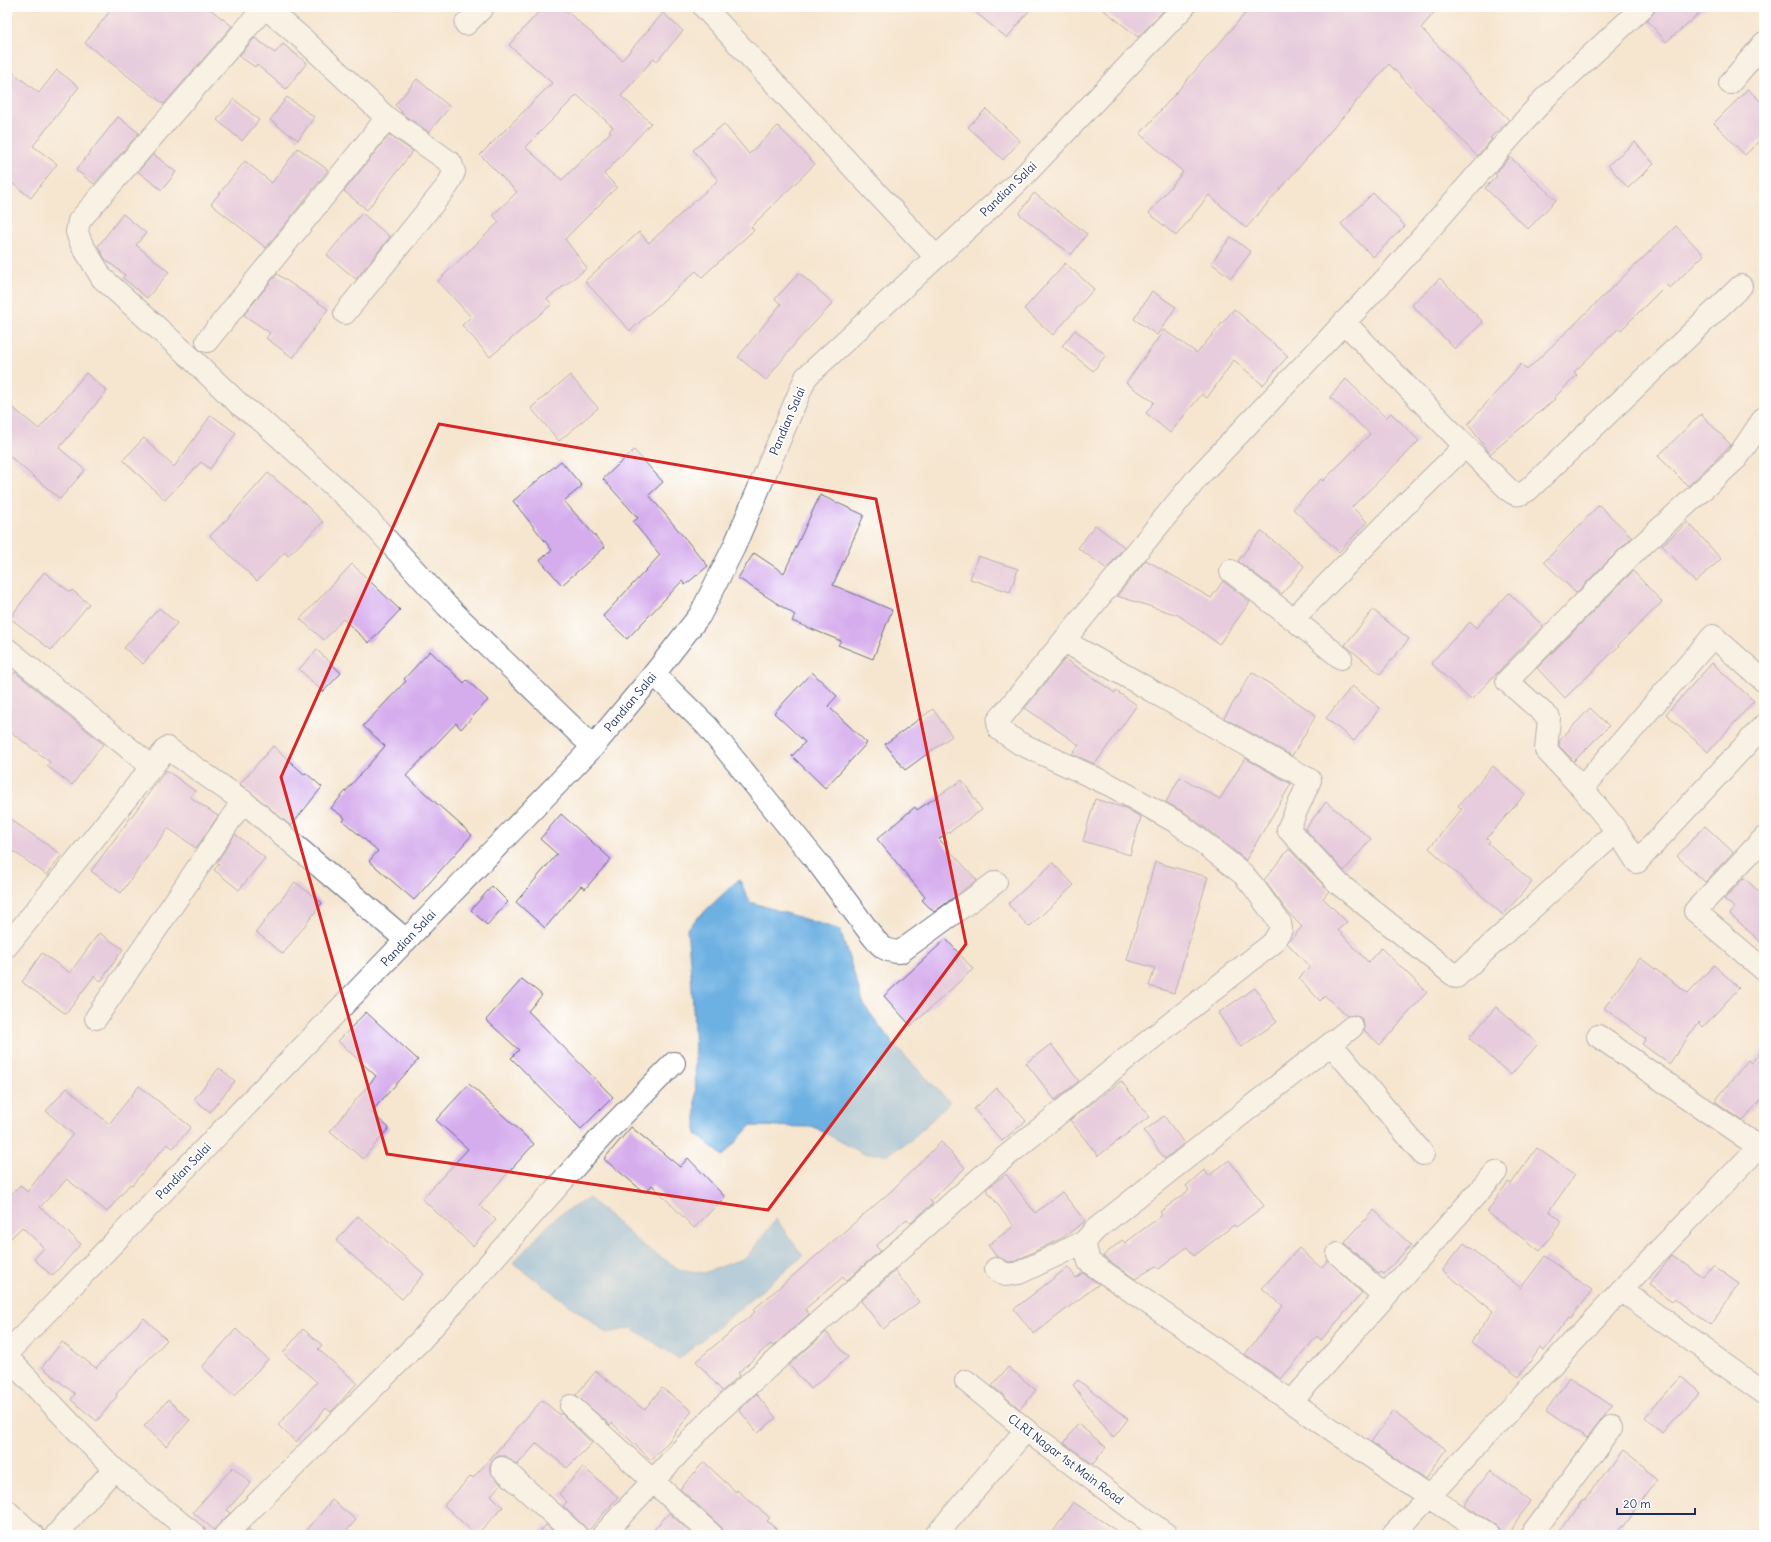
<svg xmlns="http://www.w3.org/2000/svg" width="1771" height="1542" viewBox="0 0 1771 1542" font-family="Delius,sans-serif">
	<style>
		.water { fill: #6db0e2; stroke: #4470a0 }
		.building { fill: #d5aded; fill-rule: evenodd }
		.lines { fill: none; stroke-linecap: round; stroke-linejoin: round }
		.minor-casing { stroke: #686f86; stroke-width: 24 }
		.tertiary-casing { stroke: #686f86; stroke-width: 24 }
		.minor { stroke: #fff; stroke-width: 22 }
		.tertiary { stroke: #fff; stroke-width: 22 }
		.marked { fill: none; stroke: #d62828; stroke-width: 3; stroke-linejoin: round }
		.labels { text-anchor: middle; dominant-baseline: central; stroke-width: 3.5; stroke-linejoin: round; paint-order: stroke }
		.street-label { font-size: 12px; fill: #1b2f5e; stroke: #fff }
	</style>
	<rect width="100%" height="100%" fill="#fff"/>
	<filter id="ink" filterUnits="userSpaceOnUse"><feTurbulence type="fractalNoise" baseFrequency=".025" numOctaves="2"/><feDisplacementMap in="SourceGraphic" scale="8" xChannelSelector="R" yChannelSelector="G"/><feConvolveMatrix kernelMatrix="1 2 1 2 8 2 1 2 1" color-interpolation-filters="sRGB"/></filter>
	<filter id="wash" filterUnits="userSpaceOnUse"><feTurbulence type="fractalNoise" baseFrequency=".012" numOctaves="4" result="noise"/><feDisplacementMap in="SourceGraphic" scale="16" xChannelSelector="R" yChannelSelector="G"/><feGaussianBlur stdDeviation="0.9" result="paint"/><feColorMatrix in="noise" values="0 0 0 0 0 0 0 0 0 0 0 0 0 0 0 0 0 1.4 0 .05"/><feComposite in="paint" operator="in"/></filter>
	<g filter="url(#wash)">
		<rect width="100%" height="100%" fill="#f6e6d0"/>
		<path class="water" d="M 739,879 L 750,902 L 840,930 L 864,1005 L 893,1044 L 950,1102 L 911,1140 L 889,1154 L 863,1154 L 814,1127 L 750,1126 L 723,1156 L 696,1134 C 696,1065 694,996 687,928 Z
			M 589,1198 L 641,1244 L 679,1269 L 704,1273 L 747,1257 L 776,1219 L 803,1256 L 679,1359 L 632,1328 L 607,1333 L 513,1263 L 557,1216 Z"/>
		<g id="blocks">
			<path class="building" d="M 113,7 L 207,7 L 232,26 L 164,104 L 85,43 Z
				M 543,7 L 562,7 L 622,60 L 663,13 L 683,31 L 657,61 L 654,58 L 621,96 L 651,123 L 604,174 L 617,187 L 565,239 L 587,268 L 547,299 L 552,304 L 490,357 L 462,325 L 471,317 L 438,281 L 499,222 L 493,215 L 517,192 L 480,155 L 552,83 L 509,45 ZM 577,95 L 613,127 L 609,131 L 611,132 L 562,180 L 525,147 Z
				M 969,7 L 1032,7 L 1007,38 Z
				M 1100,7 L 1167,7 L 1138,37 Z
				M 1251,7 L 1439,7 L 1421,28 L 1509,120 L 1490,138 L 1492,139 L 1477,156 L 1389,64 L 1246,228 L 1209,195 L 1176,236 L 1149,213 L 1183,172 L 1140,134 Z
				M 1655,7 L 1707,7 L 1666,42 L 1647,20 L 1655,11 Z
				M 255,38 L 275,53 L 283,44 L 307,63 L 286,89 L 257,65 L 255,67 L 239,56 Z
				M 7,68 L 39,93 L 57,70 L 79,87 L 33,146 L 57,164 L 31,198 L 7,179 Z
				M 417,79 L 450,107 L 429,132 L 401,113 L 402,112 L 395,105 Z
				M 1748,89 L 1764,105 L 1764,136 L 1745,155 L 1714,123 Z
				M 287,97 L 314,117 L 298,140 L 270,120 Z
				M 234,99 L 259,120 L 242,141 L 217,120 Z
				M 986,109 L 1020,141 L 1003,160 L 968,127 Z
				M 118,117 L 139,133 L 94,184 L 76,170 Z
				M 724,124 L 749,154 L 778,126 L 815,164 L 751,227 L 754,230 L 702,277 L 696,271 L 630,331 L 585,281 L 639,232 L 649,243 L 718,180 L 693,150 Z
				M 389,135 L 413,151 L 367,210 L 344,191 Z
				M 1635,142 L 1654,164 L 1628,188 L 1608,165 Z
				M 298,148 L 328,170 L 266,248 L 211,204 L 245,161 L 272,183 Z
				M 153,154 L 176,172 L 162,190 L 138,172 Z
				M 1510,157 L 1556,200 L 1528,229 L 1485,188 L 1497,176 L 1495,174 Z
				M 1034,193 L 1087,234 L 1071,255 L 1019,214 Z
				M 1373,193 L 1405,226 L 1373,257 L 1341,224 Z
				M 362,213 L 390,237 L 356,279 L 327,255 Z
				M 123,214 L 146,233 L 136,245 L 169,272 L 147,298 L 123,278 L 125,275 L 105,259 L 98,246 Z
				M 1676,226 L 1704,255 L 1670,288 L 1666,285 L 1621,330 L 1619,328 L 1574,372 L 1577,375 L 1554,398 L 1555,399 L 1490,454 L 1468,424 L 1521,364 L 1527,370 Z
				M 1231,237 L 1251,252 L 1231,278 L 1211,263 Z
				M 1065,263 L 1094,289 L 1053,335 L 1024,309 Z
				M 799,273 L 833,303 L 797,341 L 766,380 L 738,357 L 781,304 L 775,299 Z
				M 277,274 L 328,309 L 293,358 L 266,338 L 270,333 L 244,315 Z
				M 1440,278 L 1483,322 L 1455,349 L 1412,305 Z
				M 1152,291 L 1176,307 L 1157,335 L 1134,319 Z
				M 1234,309 L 1288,356 L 1263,385 L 1234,360 L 1207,398 L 1202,394 L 1170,433 L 1146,413 L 1154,402 L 1126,383 L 1164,330 L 1197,353 Z
				M 1075,330 L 1106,355 L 1093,371 L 1062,346 Z
				M 86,373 L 107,391 L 59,448 L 85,470 L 60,499 L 7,454 L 7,403 L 39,429 Z
				M 570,375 L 598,408 L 559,441 L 531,408 Z
				M 1346,379 L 1386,418 L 1391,413 L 1419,441 L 1352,507 L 1367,522 L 1339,552 L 1293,509 L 1321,479 L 1323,481 L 1370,434 L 1330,397 Z
				M 1701,414 L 1731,445 L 1688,486 L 1658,456 Z
				M 211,415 L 236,433 L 210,469 L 201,462 L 165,500 L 123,460 L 144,438 L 174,467 Z
				M 634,450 L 663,482 L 649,495 L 708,566 L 685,585 L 682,581 L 627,639 L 603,616 L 660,555 L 633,522 L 638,518 L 603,479 Z
				M 561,461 L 582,486 L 564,501 L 605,547 L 562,585 L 540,560 L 552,550 L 513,501 Z
				M 268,473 L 304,503 L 323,522 L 288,556 L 285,552 L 257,581 L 210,536 L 231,515 Z
				M 820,495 L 864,515 L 833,585 L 892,610 L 873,659 L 838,645 L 841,641 L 792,621 L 795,615 L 738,578 L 754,553 L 784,573 Z
				M 1599,505 L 1632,537 L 1576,593 L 1544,562 Z
				M 1688,522 L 1721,559 L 1695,582 L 1662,545 Z
				M 1095,525 L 1124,547 L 1107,569 L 1078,548 Z
				M 1261,531 L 1304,566 L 1282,594 L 1238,561 Z
				M 978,556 L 1018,569 L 1010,592 L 970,579 Z
				M 1146,560 L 1211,598 L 1223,581 L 1250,602 L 1219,644 L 1178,615 L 1117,596 Z
				M 352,564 L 400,610 L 369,643 L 343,619 L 324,640 L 300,619 Z
				M 1633,571 L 1662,602 L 1618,645 L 1619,646 L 1565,698 L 1537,668 Z
				M 44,572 L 70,592 L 72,590 L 89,604 L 51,650 L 10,618 Z
				M 1509,593 L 1543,626 L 1519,650 L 1471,700 L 1431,663 L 1470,622 L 1476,628 Z
				M 159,608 L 177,623 L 143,664 L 124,648 Z
				M 1373,610 L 1409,639 L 1380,674 L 1345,645 Z
				M 317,650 L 341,673 L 323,692 L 299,669 Z
				M 430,651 L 464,683 L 467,680 L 488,700 L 461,729 L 456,723 L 406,776 L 472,835 L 414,900 L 369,861 L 378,851 L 343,821 L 345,818 L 331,808 L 385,746 L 363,726 L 406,681 L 404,679 Z
				M 1065,659 L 1115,693 L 1116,691 L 1137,705 L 1095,764 L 1072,754 L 1079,745 L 1025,708 Z
				M 1712,663 L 1754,701 L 1708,752 L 1666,714 Z
				M 15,672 L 103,744 L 72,785 L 47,766 L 50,762 L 7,729 L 7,683 Z
				M 812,672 L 837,696 L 828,706 L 867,743 L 825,788 L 792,756 L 805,742 L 774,713 Z
				M 1252,672 L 1316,715 L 1292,756 L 1224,718 Z
				M 1352,686 L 1380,708 L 1354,741 L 1326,718 Z
				M 1590,708 L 1609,726 L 1574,761 L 1559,746 L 1560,740 Z
				M 933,709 L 952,736 L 905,770 L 885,744 Z
				M 273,746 L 304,774 L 306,773 L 322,787 L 291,826 L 240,784 Z
				M 1245,758 L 1291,784 L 1246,860 L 1186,813 L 1166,802 L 1180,777 L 1220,799 Z
				M 1493,766 L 1525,794 L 1487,838 L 1490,841 L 1488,843 L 1532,882 L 1503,915 L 1429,848 L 1462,809 L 1458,806 Z
				M 166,770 L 195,791 L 190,797 L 218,816 L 196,848 L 168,828 L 121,893 L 91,871 Z
				M 962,780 L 982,810 L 939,839 L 977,880 L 934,912 L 922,900 L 925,897 L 877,839 L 915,807 L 917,810 Z
				M 1095,799 L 1125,808 L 1141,817 L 1130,855 L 1083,841 Z
				M 1326,802 L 1371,839 L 1344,871 L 1305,829 Z
				M 561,814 L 611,859 L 585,889 L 581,886 L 545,928 L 516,902 L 557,854 L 540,839 Z
				M 7,817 L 62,855 L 47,875 L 7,847 Z
				M 1705,826 L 1733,852 L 1705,882 L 1677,856 Z
				M 235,834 L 265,858 L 239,890 L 214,870 L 219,864 L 217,862 Z
				M 1289,849 L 1329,891 L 1323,898 L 1347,922 L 1338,930 L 1368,962 L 1381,948 L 1427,992 L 1380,1045 L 1364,1030 L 1364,1025 L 1362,1019 L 1356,1015 L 1347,1016 L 1325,996 L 1320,1001 L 1299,978 L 1310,967 L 1287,943 L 1302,927 L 1287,911 L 1264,880 Z
				M 1155,862 L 1208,877 L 1174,993 L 1149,986 L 1155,968 L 1127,960 Z
				M 1053,863 L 1074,885 L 1029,927 L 1008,904 Z
				M 1744,878 L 1764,896 L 1764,945 L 1730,914 L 1735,908 L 1724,899 Z
				M 295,882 L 322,903 L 283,954 L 256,932 Z
				M 492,886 L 508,902 L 487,925 L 471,910 Z
				M 99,933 L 123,949 L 101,981 L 94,976 L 66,1014 L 22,982 L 42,953 L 70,973 Z
				M 946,939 L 973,969 L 911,1026 L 884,996 Z
				M 1640,958 L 1688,993 L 1714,965 L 1739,988 L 1703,1027 L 1699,1022 L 1669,1064 L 1642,1044 L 1646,1039 L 1604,1008 Z
				M 522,979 L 542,995 L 528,1011 L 613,1097 L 581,1129 L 511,1058 L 519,1050 L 486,1020 Z
				M 1255,988 L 1277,1022 L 1241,1047 L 1218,1013 Z
				M 1496,1007 L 1538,1044 L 1511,1075 L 1469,1038 Z
				M 366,1012 L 418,1060 L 371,1112 L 389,1128 L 363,1159 L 330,1131 L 376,1076 L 338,1041 Z
				M 1051,1044 L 1079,1081 L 1055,1100 L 1026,1063 Z
				M 1764,1048 L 1764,1095 L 1743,1121 L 1715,1101 L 1748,1060 L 1751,1063 Z
				M 219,1068 L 235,1081 L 210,1112 L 194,1099 Z
				M 1121,1081 L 1149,1117 L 1098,1156 L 1070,1120 Z
				M 469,1084 L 534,1144 L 479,1205 L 496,1220 L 473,1246 L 422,1199 L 468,1149 L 436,1120 Z
				M 139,1086 L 191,1127 L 173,1148 L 167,1144 L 132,1185 L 130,1184 L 107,1212 L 67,1179 L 40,1207 L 81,1244 L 52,1276 L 34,1259 L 44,1248 L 22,1227 L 7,1242 L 7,1218 L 9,1215 L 7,1212 L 7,1199 L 20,1185 L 27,1192 L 73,1134 L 46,1111 L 67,1088 L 109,1124 Z
				M 997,1088 L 1026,1121 L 1002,1141 L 974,1109 Z
				M 1164,1116 L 1184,1143 L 1165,1159 L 1144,1131 Z
				M 631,1127 L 680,1167 L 688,1158 L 725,1197 L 694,1228 L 652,1185 L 645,1193 L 604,1159 Z
				M 941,1142 L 965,1168 L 930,1201 L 933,1203 L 911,1223 L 907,1219 L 876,1246 L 880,1251 L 846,1281 L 843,1277 L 805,1309 L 809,1314 L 773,1346 L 770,1344 L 738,1373 L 740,1375 L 722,1391 L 696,1361 L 755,1312 L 753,1310 L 889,1193 Z
				M 1537,1148 L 1575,1175 L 1549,1211 L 1562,1221 L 1540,1251 L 1487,1212 L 1508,1182 L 1511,1184 Z
				M 1229,1160 L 1264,1206 L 1236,1227 L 1234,1225 L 1194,1256 L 1187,1247 L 1159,1269 L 1156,1266 L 1135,1279 L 1103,1256 L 1122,1240 L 1125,1243 L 1162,1215 L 1160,1212 L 1189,1190 L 1186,1186 L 1204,1170 L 1209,1176 Z
				M 1006,1174 L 1035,1213 L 1062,1192 L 1085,1221 L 1064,1237 L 1015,1261 L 1009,1262 L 997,1257 L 988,1245 L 1014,1226 L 986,1189 Z
				M 1374,1210 L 1411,1245 L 1384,1274 L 1381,1272 L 1379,1274 L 1344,1243 Z
				M 358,1216 L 424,1274 L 402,1299 L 336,1241 Z
				M 1464,1243 L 1521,1288 L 1545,1256 L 1592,1290 L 1571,1318 L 1569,1317 L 1544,1351 L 1540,1348 L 1519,1377 L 1471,1342 L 1493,1311 L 1442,1270 Z
				M 1299,1248 L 1321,1268 L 1328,1260 L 1362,1293 L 1321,1340 L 1317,1336 L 1281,1379 L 1245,1354 L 1283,1306 L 1262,1288 Z
				M 1672,1255 L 1703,1277 L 1712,1265 L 1739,1284 L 1710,1325 L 1674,1299 L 1672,1301 L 1649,1285 Z
				M 1068,1267 L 1076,1278 L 1083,1273 L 1099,1284 L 1034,1334 L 1014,1309 Z
				M 895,1271 L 919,1302 L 883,1329 L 861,1301 Z
				M 144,1318 L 167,1340 L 116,1394 L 117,1396 L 97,1421 L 71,1400 L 75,1394 L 42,1367 L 62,1342 L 96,1368 Z
				M 236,1329 L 268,1359 L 234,1396 L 202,1367 Z
				M 303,1329 L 322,1345 L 318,1349 L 357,1383 L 331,1412 L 326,1408 L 296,1442 L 278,1425 L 317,1382 L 283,1353 Z
				M 826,1332 L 848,1357 L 811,1389 L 789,1365 Z
				M 1008,1367 L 1036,1390 L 1020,1409 L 992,1386 Z
				M 596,1371 L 644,1410 L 662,1388 L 692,1411 L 669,1441 L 651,1460 L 612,1423 L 610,1425 L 576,1395 Z
				M 1569,1377 L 1612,1406 L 1587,1439 L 1546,1411 Z
				M 1682,1377 L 1699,1393 L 1662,1433 L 1645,1417 Z
				M 1078,1380 L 1128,1419 L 1113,1438 L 1073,1385 Z
				M 756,1394 L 776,1418 L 758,1433 L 739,1410 Z
				M 168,1400 L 190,1420 L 166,1446 L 144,1426 Z
				M 542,1400 L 560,1415 L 561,1413 L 592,1443 L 567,1468 L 537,1443 L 517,1465 L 505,1456 L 499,1456 L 493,1459 L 490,1465 L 490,1471 L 501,1484 L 491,1495 L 503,1507 L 476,1535 L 444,1505 L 471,1476 L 473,1478 Z
				M 1393,1411 L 1446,1449 L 1425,1479 L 1371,1442 Z
				M 1078,1424 L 1106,1447 L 1093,1464 L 1064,1443 Z
				M 1621,1451 L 1658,1479 L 1615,1535 L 1558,1535 L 1583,1498 L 1585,1499 Z
				M 704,1462 L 736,1492 L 737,1490 L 770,1518 L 767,1521 L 783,1535 L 724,1535 L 720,1526 L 680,1489 Z
				M 233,1467 L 251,1483 L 227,1510 L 230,1513 L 214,1530 L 193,1512 Z
				M 583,1467 L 618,1497 L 588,1531 L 584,1526 L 563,1506 L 567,1502 L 559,1494 Z
				M 1491,1470 L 1531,1502 L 1505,1535 L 1500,1535 L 1499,1529 L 1495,1525 L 1464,1504 Z
				M 332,1500 L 356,1520 L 343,1535 L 303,1535 Z
				M 1073,1502 L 1123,1535 L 1051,1535 Z
				M 669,1513 L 693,1535 L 649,1535 Z
				M 546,1525 L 557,1535 L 537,1535 Z
				M 249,1529 L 256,1535 L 243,1535 Z"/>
		</g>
	</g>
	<g filter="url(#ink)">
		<use href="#blocks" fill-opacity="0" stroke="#686f86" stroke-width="1"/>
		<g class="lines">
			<defs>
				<path id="minor" d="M 265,7 L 79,221 L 77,232 L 81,243 L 102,278 L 191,358 L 240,405 L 263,422 L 358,508 L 447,606 L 593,747
					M 265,7 L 304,40 L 387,118 L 451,163 L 454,172 L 448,185 L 345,313
					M 704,7 L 936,257
					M 466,24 L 483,7
					M 1730,83 L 1764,43
					M 207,341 L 387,118
					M 1465,446 L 1510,491 C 1517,497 1521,494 1528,490 L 1741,286
					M 1231,571 L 1293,619 L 1410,500 L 1465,446 L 1344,322
					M 1293,619 L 1341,658
					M 1064,641 C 1146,687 1228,735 1310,780 L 1288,829 L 1339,884 L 1456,977 L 1617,831 L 1637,862 L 1764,725
					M 7,649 L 152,767
					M 654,674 L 707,726 L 818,863 L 873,937 C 881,947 887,952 900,952 L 996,882
					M 1582,788 L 1546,750 L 1549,718 L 1507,681 L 1629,557 L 1737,458 L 1764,418
					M 1617,831 L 1582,788 L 1713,636 L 1764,681
					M 1764,838 L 1695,911 L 1764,970
					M 7,946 L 167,748 L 243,801 L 406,940
					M 96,1018 L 243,801
					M 1352,1027 L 1096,1229 L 1084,1242 L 1089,1262 L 1428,1496 L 1488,1535
					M 1598,1036 L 1759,1147
					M 1331,1044 L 1423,1154
					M 1338,1254 L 1385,1297
					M 996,1269 L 1006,1275 L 1019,1273 L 1084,1242
					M 1621,1290 L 1764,1392
					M 966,1381 L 1026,1430 L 1167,1535
					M 1292,1401 L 1496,1172
					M 571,1406 L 712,1535
					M 502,1468 L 576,1535
					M 114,1469 L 195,1535
					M 7,1511 L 33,1535
					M 225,1535 L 421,1340 L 605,1133 L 674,1063
					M 603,1535 L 712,1417 L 987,1172 L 1127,1058 L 1273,943 L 1281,929 L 1280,923 L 1254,887 L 1243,874 L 1178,823 L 1110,785 L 1019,743 L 999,729 L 998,721 L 1198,477 L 1390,274 L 1544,99 L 1643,7
					M 936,1535 L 1026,1430
					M 1393,1535 L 1641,1269 L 1764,1142
					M 1531,1535 L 1611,1427"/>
				<path id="tertiary" d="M 7,1353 L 593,747 L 654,674 L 700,615 L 734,547 L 806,377 L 1018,182 L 1184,7
					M 7,1357 L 114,1469 L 56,1535"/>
			</defs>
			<use href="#minor" class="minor-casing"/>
			<use href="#tertiary" class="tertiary-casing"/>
			<use href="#minor" class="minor"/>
			<use href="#tertiary" class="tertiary"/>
		</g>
	</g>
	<path d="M0 0H1771V1542H0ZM 439,424 L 876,499 L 966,944 L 768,1210 L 387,1154 L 281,777 Z" fill="#f6e6d0" fill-opacity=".55" fill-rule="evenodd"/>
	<path class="marked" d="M 439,424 L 876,499 L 966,944 L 768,1210 L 387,1154 L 281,777 Z"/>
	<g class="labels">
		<g class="street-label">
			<text transform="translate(1008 189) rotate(-44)">Pandian Salai</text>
			<text transform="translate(787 421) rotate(-67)">Pandian Salai</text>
			<text transform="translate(630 702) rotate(-50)">Pandian Salai</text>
			<text transform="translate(408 938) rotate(-46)">Pandian Salai</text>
			<text transform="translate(183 1171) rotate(-46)">Pandian Salai</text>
			<text transform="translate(1066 1459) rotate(37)">CLRI Nagar 1st Main Road</text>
		</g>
	</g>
	<rect width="1771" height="1542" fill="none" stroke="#fff" stroke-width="24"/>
	<path d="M1617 1508v6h78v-6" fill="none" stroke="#1b2f5e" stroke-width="2"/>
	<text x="1623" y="1508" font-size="12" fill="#1b2f5e" stroke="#ffffff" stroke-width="3" paint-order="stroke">20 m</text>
</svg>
